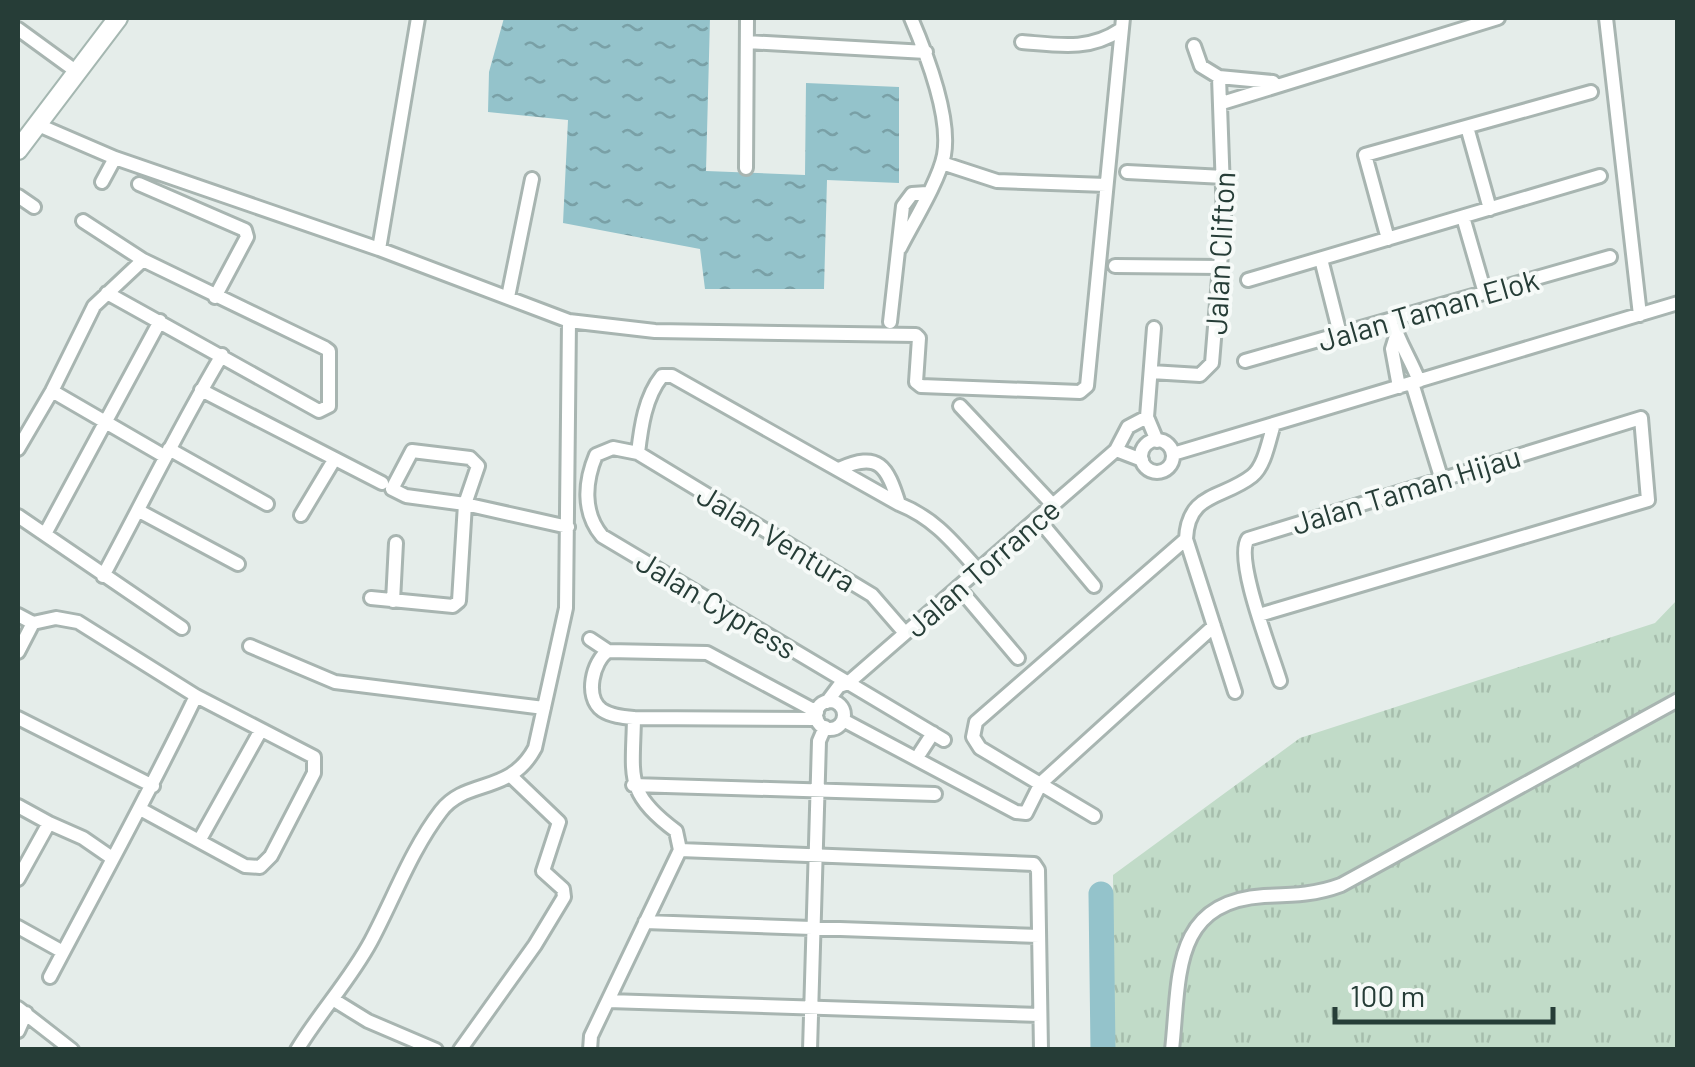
<svg xmlns="http://www.w3.org/2000/svg" width="1695" height="1067" viewBox="0 0 1695 1067" font-family="Barlow,sans-serif">
	<style>
		.grass { fill: url(#grass-tufts) }
		.water { fill: url(#water-ripples) }
		.lines { fill: none; stroke-linecap: round; stroke-linejoin: round }
		.river { stroke: #94c3cb; stroke-width: 25 }
		.street-casing { stroke: #a8b5b1; stroke-width: 18 }
		.secondary-casing { stroke: #a5b7b1; stroke-width: 22 }
		.street { stroke: #fff; stroke-width: 12 }
		.secondary { stroke: #fff; stroke-width: 18 }
		.labels { text-anchor: middle; dominant-baseline: central; stroke-width: 8; stroke-linejoin: round; paint-order: stroke }
		.street-label { font-size: 30px; fill: #263d37; stroke: #f6faf8 }
	</style>
	<defs>
		<pattern id="grass-tufts" width="24" height="20" patternUnits="userSpaceOnUse" patternTransform="scale(2.5)"><rect width="24" height="20" fill="#c1dbc8"/><path d="M3 7l-1-3M5 7V3M7 7l1-3M15 17l-1-3M17 17v-4M19 17l1-3" fill="none" stroke="#a6bdac"/></pattern>
		<pattern id="water-ripples" width="26" height="14" patternUnits="userSpaceOnUse" patternTransform="scale(2.5)"><rect width="26" height="14" fill="#94c3cb"/><path d="M2 4q2-2 4 0t4 0M15 11q2-2 4 0t4 0" fill="none" stroke="#79a0a6"/></pattern>
	</defs>
	<rect width="100%" height="100%" fill="#e5edea"/>
	<path class="grass" d="M 1677,600 L 1677,1049 L 1113,1050 L 1113,875 L 1300,738 L 1655,623 Z"/>
	<path class="water" d="M 504,18 L 710,18 L 706,171 L 805,175 L 806,83 L 899,87 L 899,183 L 827,180 L 824,289 L 705,289 L 700,249 L 563,223 L 568,120 L 488,112 L 489,72 Z"/>
	<g class="lines">
		<path class="river" d="M 1101,894 L 1103,1050"/>
		<defs>
			<path id="street" d="M 1606,18 L 1640,315
				M 18,29 L 77,72
				M 747,42 L 926,52
				M 1022,42 C 1058,45 1089,51 1120,30
				M 1194,46 L 1201,66 L 1219,77 L 1273,82
				M 1222,103 L 1498,18
				M 36,124 L 115,158 L 379,249 L 569,321 L 655,331 L 916,335 L 919,338 L 916,382 L 921,386 L 1080,392 L 1087,386 L 1123,18
				M 1467,127 L 1490,209
				M 942,163 L 997,181 L 1106,185
				M 746,168 L 747,18
				M 1127,172 L 1224,177
				M 102,182 L 115,158
				M 139,184 L 245,230 L 247,237 L 215,297
				M 18,196 L 34,207
				M 1463,217 L 1485,293
				M 83,221 L 143,260 L 325,348 L 329,351 L 329,406 L 319,411 L 107,293
				M 1388,239 L 1365,155 L 1591,92
				M 900,248 C 912,224 939,181 944,155 C 951,116 926,53 911,18
				M 379,249 L 418,18
				M 1321,259 L 1340,334
				M 1115,266 L 1221,267
				M 1248,280 L 1600,176
				M 508,297 L 532,179
				M 1392,319 C 1398,341 1411,360 1419,381
				M 890,322 L 903,206 L 912,194 L 927,193
				M 1154,328 L 1147,417 L 1157,441
				M 1396,336 L 1392,349 L 1399,387
				M 1245,361 L 1610,257
				M 1151,372 L 1200,375 L 1212,363 L 1224,218 L 1219,77
				M 1412,383 L 1441,477
				M 201,390 L 382,483
				M 52,391 L 164,456
				M 960,406 L 1053,505
				M1141 456a16 16 0 1 1 32 0a16 16 0 1 1-32 0Z
				M 18,449 L 52,391 L 94,306 L 143,260
				M 169,449 L 267,504
				M 638,453 C 641,427 645,397 662,376 L 672,376 L 899,504 C 934,518 953,542 978,570
				M 1173,454 L 1678,303
				M 1142,460 L 1116,450 L 1128,427 L 1147,417
				M 839,469 C 879,451 887,466 899,504
				M 139,511 L 238,564
				M 301,515 L 334,460
				M 18,516 L 182,628
				M 1038,519 L 1094,586
				M 45,534 L 160,321
				M 1186,539 L 1235,692
				M 103,576 C 143,502 179,427 222,355
				M 958,587 L 1018,658
				M 371,598 L 453,606 L 459,601 L 465,504 L 478,466 L 470,458 L 412,451 L 392,489 L 406,496 L 465,504 L 568,527
				M 393,601 L 396,543
				M 18,615 L 33,623 L 56,618 L 78,622 L 196,696 L 314,757 L 314,773 L 271,856 L 260,867 L 245,866 L 142,810
				M 1259,615 L 1648,500 L 1641,418 L 1248,539 C 1234,559 1272,654 1280,681
				M 905,633 L 872,595 L 638,453 L 613,448 L 596,455 C 585,481 582,512 602,536 L 944,740
				M 590,639 L 608,651 L 707,653 L 817,712
				M 250,646 L 335,682 L 544,708
				M 608,651 C 593,661 584,697 602,710 C 611,716 623,717 634,718 C 633,776 624,793 676,831 L 680,850
				M 18,652 L 33,623
				M816 715a14 14 0 1 1 28 0a14 14 0 1 1-28 0Z
				M 827,702 L 839,686 L 848,683 L 1116,450
				M 18,718 L 153,786
				M 634,718 L 817,719
				M 843,720 L 1016,812 L 1026,813 L 1041,783 L 1214,626
				M 920,753 L 933,733
				M 633,785 L 935,794
				M 18,806 L 49,823
				M 1094,816 L 980,748 L 973,737 L 976,722 L 1186,539 C 1188,492 1223,499 1252,476 C 1265,466 1269,439 1274,424
				M 199,841 L 261,730
				M 680,850 L 1034,864 L 1038,870 L 1041,1050
				M 18,879 L 49,823 L 83,838 L 112,858
				M 645,922 L 1039,936
				M 18,927 L 63,952
				M 50,977 C 99,884 150,792 196,696
				M 334,1000 L 368,1021 L 436,1050
				M 608,1001 L 1040,1015
				M 18,1008 L 72,1050
				M 18,1031 L 26,1013
				M 297,1050 C 320,1012 350,980 371,941 C 394,898 411,850 441,811 C 466,778 510,795 535,748 L 566,608 L 569,321
				M 460,1050 L 535,945 L 564,897 L 563,889 L 543,871 L 559,822 L 512,777
				M 590,1050 L 591,1036 L 680,850
				M 810,1050 L 819,741 L 825,727
				M 1172,1050 C 1180,977 1171,902 1264,896 C 1292,895 1314,895 1341,885 L 1678,700"/>
			<path id="secondary" d="M 18,150 L 118,18"/>
		</defs>
		<use href="#street" class="street-casing"/>
		<use href="#secondary" class="secondary-casing"/>
		<use href="#street" class="street"/>
		<use href="#secondary" class="secondary"/>
	</g>
	<g class="labels">
		<g class="street-label">
			<text transform="translate(1219 253) rotate(-87)">Jalan Clifton</text>
			<text transform="translate(1428 309) rotate(-16)">Jalan Taman Elok</text>
			<text transform="translate(1406 489) rotate(-17)">Jalan Taman Hijau</text>
			<text transform="translate(777 537) rotate(31)">Jalan Ventura</text>
			<text transform="translate(982 567) rotate(-41)">Jalan Torrance</text>
			<text transform="translate(717 604) rotate(31)">Jalan Cypress</text>
		</g>
	</g>
	<rect width="1695" height="1067" fill="none" stroke="#263d37" stroke-width="40"/>
	<path d="M1335 1007v15h218v-15" fill="none" stroke="#263d37" stroke-width="5"/>
	<text x="1350" y="1007" font-size="30" fill="#263d37" stroke="#f6faf8" stroke-width="8" paint-order="stroke">100 m</text>
</svg>
